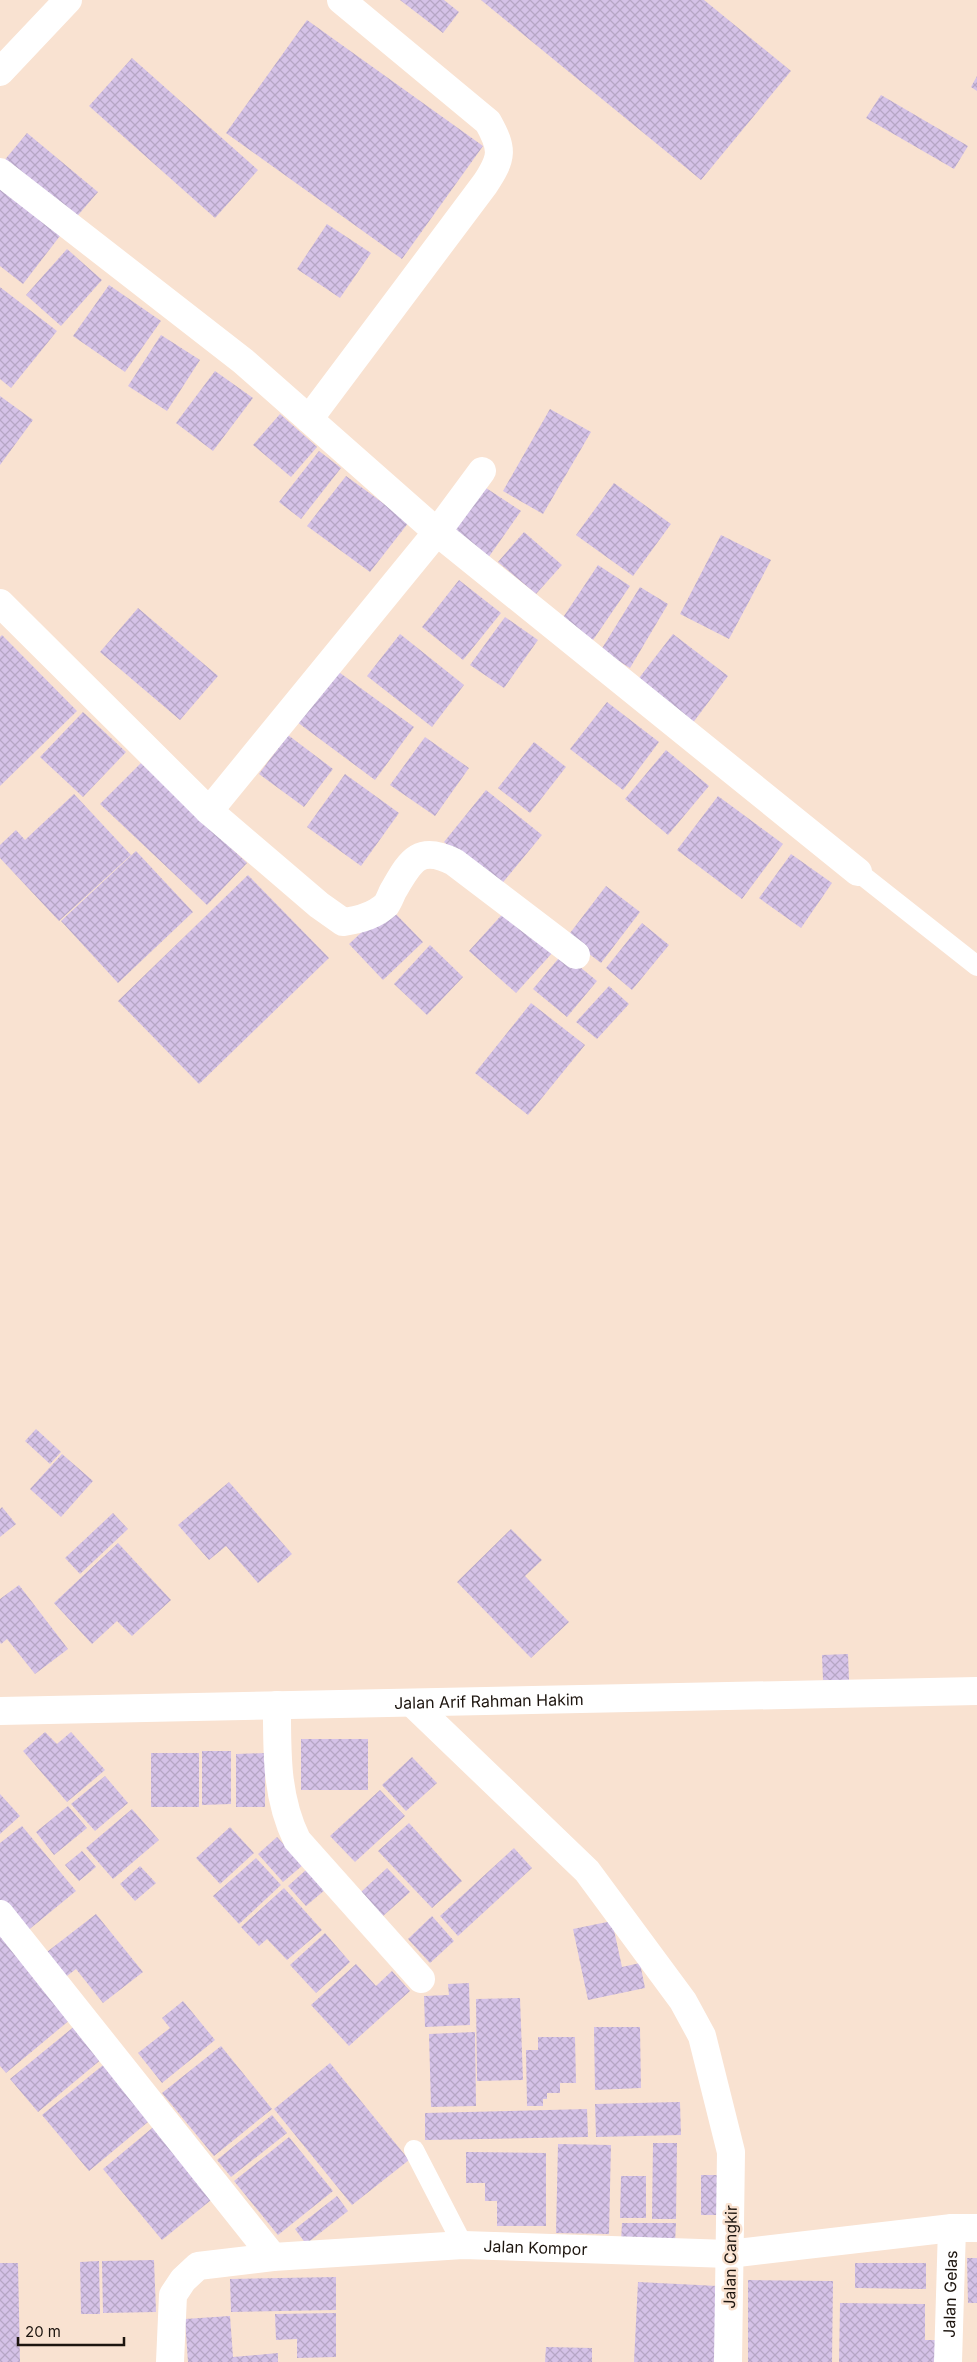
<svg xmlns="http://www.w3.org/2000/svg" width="977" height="2362" viewBox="0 0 977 2362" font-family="Inter,sans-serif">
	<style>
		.building { fill: url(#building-cross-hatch) }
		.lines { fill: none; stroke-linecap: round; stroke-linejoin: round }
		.lane { stroke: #fff; stroke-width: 20 }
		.street { stroke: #fff; stroke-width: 28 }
		.primary { stroke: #fff; stroke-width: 28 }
		.labels { text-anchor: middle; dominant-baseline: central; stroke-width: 5; stroke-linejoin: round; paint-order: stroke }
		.street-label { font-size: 16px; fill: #1d150f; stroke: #f9e2d1 }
	</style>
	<defs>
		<pattern id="building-cross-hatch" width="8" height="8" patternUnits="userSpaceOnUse" patternTransform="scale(1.25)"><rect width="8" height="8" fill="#d5c2e7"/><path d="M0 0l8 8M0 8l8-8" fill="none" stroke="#b6a6c5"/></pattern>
	</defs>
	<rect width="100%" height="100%" fill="#f9e2d1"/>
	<path class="building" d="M 400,0 L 444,0 L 459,12 L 443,33 Z
		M 481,0 L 704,0 L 791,71 L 701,180 Z
		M 307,20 L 483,146 L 402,259 L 226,133 Z
		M 132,58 L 258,170 L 215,218 L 89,106 Z
		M 977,76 L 977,91 L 971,87 Z
		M 881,95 L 968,146 L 954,169 L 866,118 Z
		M 27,133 L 98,192 L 73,221 L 3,162 Z
		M 0,184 L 63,232 L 23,284 L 0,266 Z
		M 327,224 L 371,253 L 340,298 L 297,269 Z
		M 67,249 L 102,280 L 61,326 L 26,295 Z
		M 109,285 L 161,321 L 125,372 L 73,336 Z
		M 0,287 L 57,331 L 11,388 L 0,379 Z
		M 161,335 L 200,360 L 167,411 L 128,386 Z
		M 215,371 L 253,398 L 213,451 L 176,423 Z
		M 0,396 L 33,420 L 0,465 Z
		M 550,409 L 591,432 L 543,514 L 503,491 Z
		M 280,414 L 317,447 L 291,477 L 253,445 Z
		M 319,451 L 341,468 L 301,519 L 279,502 Z
		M 346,476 L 409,522 L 370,572 L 307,526 Z
		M 614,483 L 671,524 L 633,576 L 576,535 Z
		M 483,486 L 521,511 L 488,558 L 451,533 Z
		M 524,532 L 562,565 L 536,594 L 498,562 Z
		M 721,535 L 771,560 L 729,639 L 680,614 Z
		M 598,565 L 630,586 L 593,640 L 562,619 Z
		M 459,580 L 501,613 L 463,660 L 422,627 Z
		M 640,587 L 668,604 L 630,668 L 601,650 Z
		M 138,608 L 218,676 L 180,720 L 100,652 Z
		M 505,617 L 538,640 L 504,688 L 470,665 Z
		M 400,634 L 464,685 L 432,727 L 367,676 Z
		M 673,634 L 728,676 L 692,724 L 636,682 Z
		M 2,635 L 77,711 L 0,786 L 0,637 Z
		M 336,670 L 414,727 L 375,780 L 297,722 Z
		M 607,702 L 659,742 L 623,790 L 570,749 Z
		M 83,712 L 126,752 L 83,797 L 40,757 Z
		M 288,735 L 333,769 L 304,807 L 259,774 Z
		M 425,737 L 469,768 L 435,816 L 390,785 Z
		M 534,742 L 566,767 L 530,813 L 498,788 Z
		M 666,750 L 709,786 L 668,835 L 625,799 Z
		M 141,763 L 247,863 L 207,905 L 100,804 Z
		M 345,774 L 399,813 L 361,866 L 307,827 Z
		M 486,790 L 542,835 L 500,886 L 444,842 Z
		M 74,794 L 131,855 L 59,921 L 0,858 L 0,845 L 16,830 L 25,840 Z
		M 718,796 L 783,844 L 742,899 L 677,850 Z
		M 136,851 L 193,912 L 118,983 L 61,921 Z
		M 791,854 L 832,883 L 801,928 L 759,898 Z
		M 248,875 L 329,958 L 199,1084 L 118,1001 Z
		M 606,886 L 640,912 L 601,963 L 567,937 Z
		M 389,907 L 423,942 L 383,980 L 349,944 Z
		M 507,909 L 554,951 L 516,993 L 469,951 Z
		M 642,923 L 669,945 L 632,990 L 606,968 Z
		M 430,945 L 463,977 L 427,1015 L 394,984 Z
		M 563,953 L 597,981 L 567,1017 L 533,989 Z
		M 609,986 L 629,1004 L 597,1039 L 576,1022 Z
		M 531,1003 L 585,1045 L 528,1115 L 475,1073 Z
		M 36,1429 L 61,1452 L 50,1464 L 25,1441 Z
		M 62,1454 L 93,1481 L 61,1517 L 30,1489 Z
		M 229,1482 L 292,1554 L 258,1583 L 226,1546 L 209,1560 L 178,1525 Z
		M 2,1507 L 16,1524 L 0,1537 L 0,1509 Z
		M 113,1513 L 128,1529 L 80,1574 L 65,1558 Z
		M 511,1529 L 542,1560 L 525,1576 L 569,1622 L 531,1658 L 457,1582 Z
		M 118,1543 L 171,1600 L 132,1636 L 117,1621 L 92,1644 L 54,1603 Z
		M 19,1585 L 68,1649 L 35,1674 L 7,1639 L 1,1644 L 0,1642 L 0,1599 Z
		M 848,1654 L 849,1680 L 823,1680 L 822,1655 Z
		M 45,1732 L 57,1744 L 71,1732 L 105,1770 L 67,1802 L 23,1751 Z
		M 301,1739 L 368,1739 L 368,1790 L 301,1790 Z
		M 202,1751 L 231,1751 L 231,1804 L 202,1805 Z
		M 151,1753 L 199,1753 L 199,1807 L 151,1807 Z
		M 265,1753 L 265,1807 L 236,1807 L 236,1754 Z
		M 412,1757 L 437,1783 L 406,1811 L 382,1785 Z
		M 105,1776 L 128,1803 L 95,1831 L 71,1804 Z
		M 380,1790 L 405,1816 L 355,1862 L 330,1836 Z
		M 0,1794 L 20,1816 L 0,1834 Z
		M 68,1806 L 87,1828 L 54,1855 L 36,1832 Z
		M 132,1809 L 159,1840 L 113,1879 L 86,1848 Z
		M 409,1823 L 462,1881 L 432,1908 L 378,1851 Z
		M 22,1826 L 76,1891 L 26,1932 L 0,1900 L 0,1843 Z
		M 230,1827 L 254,1853 L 220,1884 L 196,1858 Z
		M 277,1837 L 303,1865 L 283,1882 L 258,1854 Z
		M 514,1848 L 532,1868 L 458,1936 L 440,1916 Z
		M 82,1851 L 96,1867 L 79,1881 L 65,1865 Z
		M 256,1858 L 281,1885 L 239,1924 L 213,1896 Z
		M 140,1866 L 156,1883 L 135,1901 L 120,1884 Z
		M 387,1868 L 410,1892 L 383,1916 L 361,1892 Z
		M 307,1869 L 326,1889 L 306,1906 L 288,1886 Z
		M 284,1888 L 322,1930 L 287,1960 L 267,1939 L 259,1946 L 241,1927 Z
		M 96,1914 L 143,1972 L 103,2003 L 76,1969 L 63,1979 L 43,1955 Z
		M 432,1916 L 454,1941 L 430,1963 L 408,1939 Z
		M 612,1921 L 622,1967 L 640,1963 L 645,1988 L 588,2000 L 573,1929 Z
		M 325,1933 L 350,1962 L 316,1993 L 290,1965 Z
		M 0,1934 L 71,2019 L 6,2073 L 0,2066 Z
		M 356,1964 L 376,1986 L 392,1971 L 410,1991 L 349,2046 L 311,2005 Z
		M 469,1983 L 470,2025 L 425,2027 L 424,1996 L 449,1995 L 448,1984 Z
		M 520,1998 L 523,2080 L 477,2081 L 476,1999 Z
		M 183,2001 L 215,2040 L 162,2083 L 138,2053 L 170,2028 L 162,2018 Z
		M 76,2025 L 103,2058 L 38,2112 L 10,2079 Z
		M 594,2027 L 640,2027 L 641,2088 L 595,2090 Z
		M 475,2032 L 476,2106 L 431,2107 L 429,2034 Z
		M 538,2037 L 575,2037 L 576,2083 L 560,2083 L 560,2093 L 547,2093 L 547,2099 L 543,2099 L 543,2106 L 527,2106 L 526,2050 L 538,2050 Z
		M 221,2046 L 272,2109 L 214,2156 L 162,2093 Z
		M 108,2061 L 154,2117 L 89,2171 L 42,2115 Z
		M 330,2063 L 409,2160 L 352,2205 L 274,2109 Z
		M 680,2102 L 681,2135 L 596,2137 L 595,2104 Z
		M 587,2109 L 588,2137 L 425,2140 L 425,2113 Z
		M 272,2115 L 287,2133 L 231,2177 L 217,2160 Z
		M 157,2124 L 216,2196 L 162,2240 L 103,2169 Z
		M 289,2137 L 333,2191 L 278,2235 L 234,2181 Z
		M 653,2143 L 677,2143 L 676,2219 L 652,2219 Z
		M 558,2144 L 611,2145 L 609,2234 L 556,2233 Z
		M 466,2152 L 546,2153 L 546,2226 L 497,2226 L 497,2201 L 485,2201 L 485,2183 L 466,2183 Z
		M 701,2175 L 720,2175 L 720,2215 L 701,2215 Z
		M 621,2176 L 646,2176 L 646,2218 L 620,2218 Z
		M 337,2196 L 348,2211 L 306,2244 L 295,2229 Z
		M 622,2223 L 676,2223 L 675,2242 L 621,2241 Z
		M 967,2258 L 977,2258 L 977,2303 L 968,2303 Z
		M 154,2260 L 156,2312 L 103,2313 L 102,2261 Z
		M 99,2261 L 100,2314 L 81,2314 L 80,2262 Z
		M 0,2263 L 18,2263 L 20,2362 L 0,2362 Z
		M 855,2263 L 926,2263 L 926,2289 L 855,2288 Z
		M 336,2277 L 336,2310 L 231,2312 L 230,2279 Z
		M 748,2280 L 833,2281 L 832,2362 L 748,2362 Z
		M 638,2282 L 718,2286 L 714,2362 L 634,2362 Z
		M 840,2303 L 925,2304 L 925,2340 L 939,2340 L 939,2362 L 839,2362 Z
		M 336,2313 L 336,2357 L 297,2358 L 297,2339 L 276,2340 L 275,2314 Z
		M 230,2316 L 233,2357 L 278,2353 L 278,2362 L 188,2362 L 185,2319 Z
		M 546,2347 L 592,2348 L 592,2362 L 545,2362 Z"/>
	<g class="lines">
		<path class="lane" d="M 858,872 L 977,966
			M 414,2150 L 463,2245"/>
		<g class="street">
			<path d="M 0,172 L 243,361 L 437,532 L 858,872"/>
			<path d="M 309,419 L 485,184 C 503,157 503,149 488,122 L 341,0"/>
			<path d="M 0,603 L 209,811 L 319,905 L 343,922 C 359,920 374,916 386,905 C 389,901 391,895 393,891 C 410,862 418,844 454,862 L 576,955"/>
			<path d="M 209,811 L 437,532 L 482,471"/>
			<path d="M 412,1703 L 587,1871 L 683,2001 L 702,2036 L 731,2152 L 728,2362"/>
			<path d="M 277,1705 C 277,1753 276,1797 297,1840 L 421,1979"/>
			<path id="s1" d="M 0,1711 L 977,1691"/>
			<path d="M 0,1914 L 273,2257"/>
			<path id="s2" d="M 170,2362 L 173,2295 L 183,2280 L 198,2266 L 273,2257 L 463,2245 L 729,2254 L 952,2228 L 977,2228"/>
			<path id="s3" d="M 948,2362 L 952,2228"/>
		</g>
		<path class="primary" d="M 0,72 L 68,0"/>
	</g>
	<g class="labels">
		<g class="street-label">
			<text stroke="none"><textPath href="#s1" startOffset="489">Jalan Arif Rahman Hakim</textPath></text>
			<text stroke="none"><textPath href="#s2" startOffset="444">Jalan Kompor</textPath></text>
			<text transform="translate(730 2257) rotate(-89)">Jalan Cangkir</text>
			<text stroke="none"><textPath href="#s3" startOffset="68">Jalan Gelas</textPath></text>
		</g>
	</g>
	<path d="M18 2337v8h106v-8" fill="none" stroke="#1d150f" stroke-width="2.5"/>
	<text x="25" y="2337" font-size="15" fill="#1d150f" stroke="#f9e2d1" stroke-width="4" paint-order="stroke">20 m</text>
</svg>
